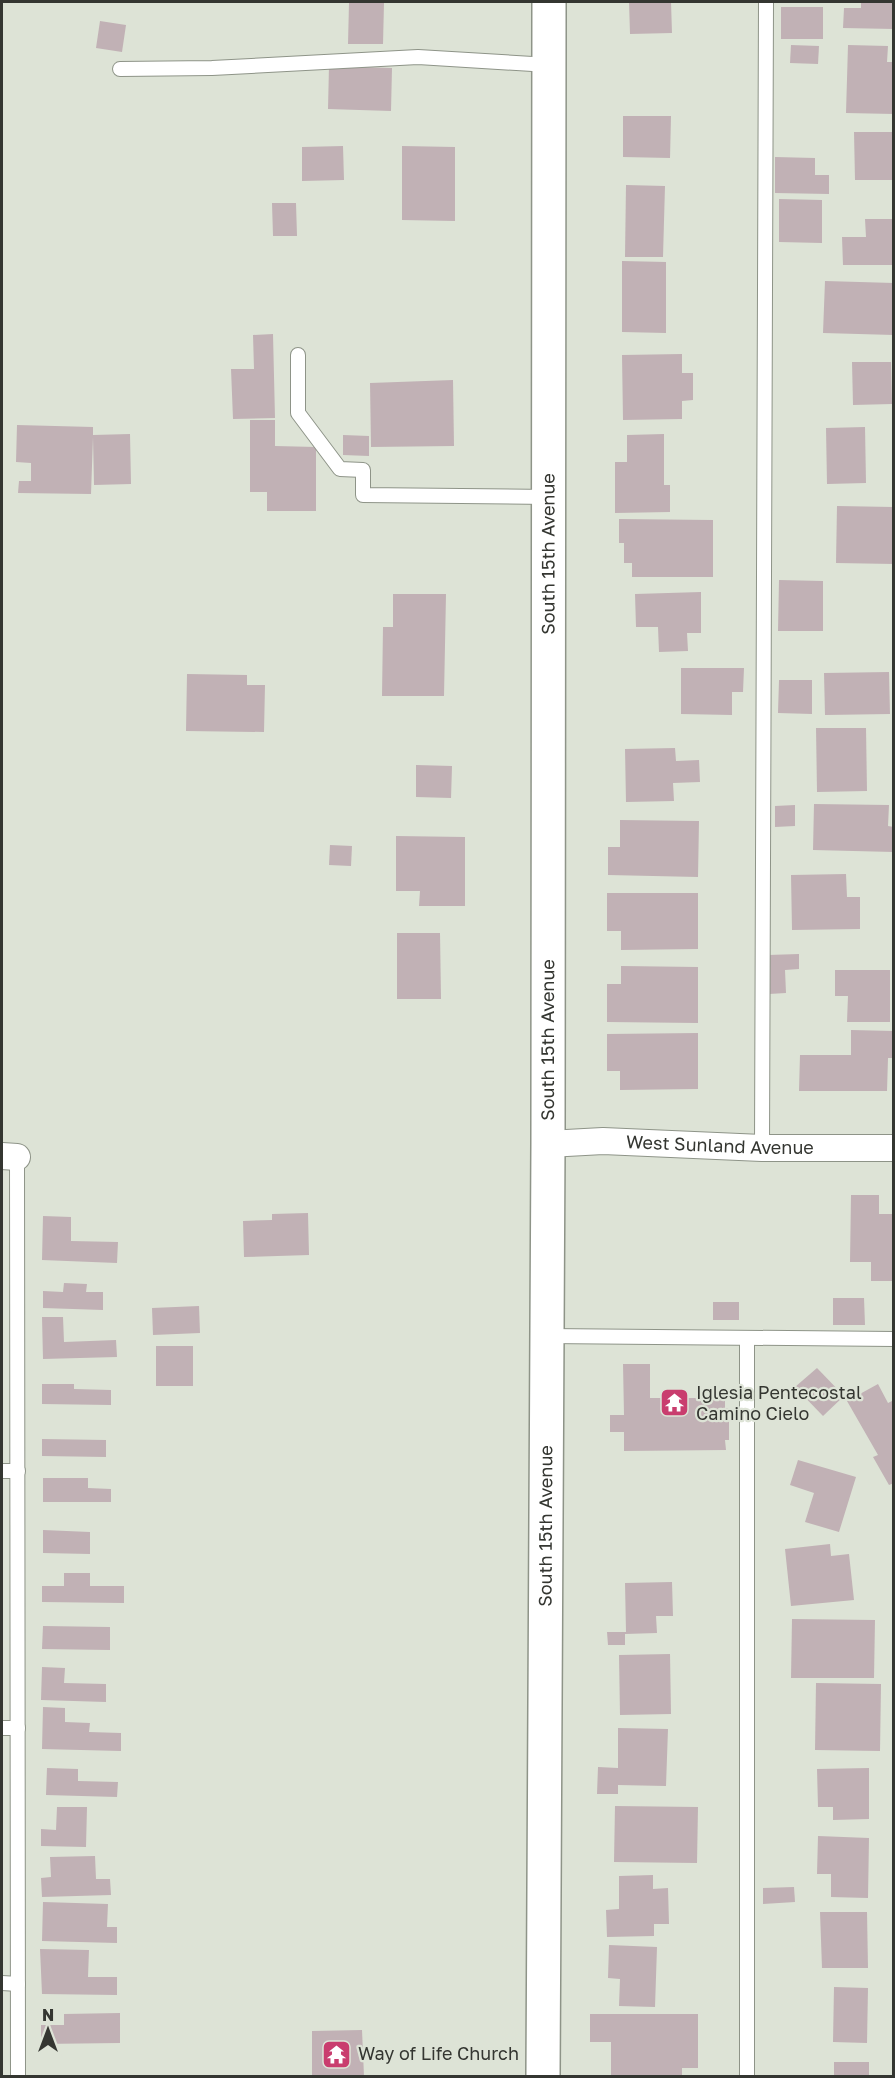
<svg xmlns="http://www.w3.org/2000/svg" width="895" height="2078" viewBox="0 0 895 2078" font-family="'Golos Text',sans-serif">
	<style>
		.building { fill: #c1b1b5 }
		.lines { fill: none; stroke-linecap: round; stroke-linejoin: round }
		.lane-casing { stroke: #8e9488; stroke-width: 16 }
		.street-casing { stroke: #8e9488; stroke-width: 28 }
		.secondary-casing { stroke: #8e9488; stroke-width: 36 }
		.lane { stroke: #fff; stroke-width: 14 }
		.street { stroke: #fff; stroke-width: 26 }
		.secondary { stroke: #fff; stroke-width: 33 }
		.labels { text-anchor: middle; stroke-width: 4.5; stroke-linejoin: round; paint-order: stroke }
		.street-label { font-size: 18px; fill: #343631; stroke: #dde3d6 }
		.poi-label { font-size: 18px; fill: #343631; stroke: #dde3d6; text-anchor: start }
	</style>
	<rect width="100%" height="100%" fill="#dde3d6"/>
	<!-- building -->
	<g class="building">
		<polygon points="629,2 671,2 672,33 630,34"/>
		<polygon points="861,2 894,2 894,29 843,28 844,8 861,8"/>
		<polygon points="349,3 384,3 383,44 348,44"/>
		<rect x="781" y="7" width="42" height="32"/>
		<polygon points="100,21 126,25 122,52 96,48"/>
		<polygon points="791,45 819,46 818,64 790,63"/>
		<polygon points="848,45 888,46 887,62 894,62 894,114 846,113"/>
		<polygon points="329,66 392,68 391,111 328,109"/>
		<polygon points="623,116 671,116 670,158 623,157"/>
		<polygon points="854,132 894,132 894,180 855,180"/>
		<polygon points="343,146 344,180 302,181 302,147"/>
		<polygon points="402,146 455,147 455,221 402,220"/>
		<polygon points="775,157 815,158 815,175 829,175 829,194 775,193"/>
		<polygon points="626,185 665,186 663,257 625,257"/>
		<polygon points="779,199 822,200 822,243 779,242"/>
		<polygon points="272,203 296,203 297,236 273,236"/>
		<polygon points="865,219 894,219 894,265 843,265 842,237 866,237"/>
		<polygon points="622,261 666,262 666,333 622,332"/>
		<polygon points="825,281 894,283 894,335 823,333"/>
		<polygon points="273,334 275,418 233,419 231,369 254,369 253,335"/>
		<polygon points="682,354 682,373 693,373 693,400 682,401 682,419 623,420 622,355"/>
		<polygon points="852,362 891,362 892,404 853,405"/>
		<polygon points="453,380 454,446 371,447 370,383"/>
		<polygon points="250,420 275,420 275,446 316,447 316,511 267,511 267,492 250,492"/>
		<polygon points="17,425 93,427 93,435 130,434 131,484 94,485 93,437 91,494 18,493 19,481 31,481 31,463 16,462"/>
		<polygon points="865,427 866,483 827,484 826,428"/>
		<polygon points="664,434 664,485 670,485 670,512 615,513 615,462 627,462 627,435"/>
		<polygon points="343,435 369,436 369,456 343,455"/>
		<polygon points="837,506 893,507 894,564 836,563"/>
		<polygon points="619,519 713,520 713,577 632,577 632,563 624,563 624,543 619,543"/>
		<polygon points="779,580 823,581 823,631 778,631"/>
		<polygon points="701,592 701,633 687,633 688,651 659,652 658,627 636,627 635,594"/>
		<polygon points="393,594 446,594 444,696 382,696 383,627 393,627"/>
		<polygon points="681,668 744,668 743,692 732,692 732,715 681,714"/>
		<polygon points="889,672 890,714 825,715 824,673"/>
		<polygon points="187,674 247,675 247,685 265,685 264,732 186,731"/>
		<polygon points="779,680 812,680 812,714 778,713"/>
		<polygon points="816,728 866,728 867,791 817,792"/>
		<polygon points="675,748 676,761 699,760 700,782 673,783 674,801 626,802 625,749"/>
		<polygon points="416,765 452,766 451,798 416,797"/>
		<polygon points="814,804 889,805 888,826 894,827 894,852 813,850"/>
		<polygon points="795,805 795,826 775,827 775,806"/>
		<polygon points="620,820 699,821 698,877 608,875 608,847 620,847"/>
		<polygon points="396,836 465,837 465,906 419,906 420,891 396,891"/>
		<polygon points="330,845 352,846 351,866 329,865"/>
		<polygon points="846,874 847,897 860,897 860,929 792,930 791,875"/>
		<polygon points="607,893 698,893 698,949 621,950 621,931 607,931"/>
		<polygon points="397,933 440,933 441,999 397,999"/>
		<polygon points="799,954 799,969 785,970 786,993 769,994 768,955"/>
		<polygon points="621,966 698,967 698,1023 607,1022 607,984 621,984"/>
		<polygon points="835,970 890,970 890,1022 847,1022 848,996 835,996"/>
		<polygon points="851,1030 894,1031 894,1058 888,1058 887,1091 799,1091 800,1055 851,1055"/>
		<polygon points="698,1033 698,1089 620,1090 620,1071 607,1071 607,1034"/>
		<polygon points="851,1195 879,1195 879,1214 894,1214 894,1281 871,1281 871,1262 850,1262"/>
		<polygon points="308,1213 309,1255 244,1257 243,1221 272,1220 272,1214"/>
		<polygon points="43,1216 71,1217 71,1241 118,1242 117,1263 42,1260"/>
		<polygon points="64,1283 87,1284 86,1292 103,1292 103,1310 43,1308 43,1291 63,1292"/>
		<polygon points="833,1298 864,1298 865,1325 833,1325"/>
		<rect x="713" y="1302" width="26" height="18"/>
		<polygon points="199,1306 200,1333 153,1335 152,1308"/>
		<polygon points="42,1317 63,1317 64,1342 116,1340 117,1357 43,1359"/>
		<rect x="156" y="1346" width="37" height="40"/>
		<polygon points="623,1364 650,1364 650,1398 725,1398 725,1408 729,1408 729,1440 725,1440 726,1450 624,1451 624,1432 610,1432 610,1415 624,1415"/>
		<polygon points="817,1368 844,1396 823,1416 795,1387"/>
		<polygon points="42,1384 74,1384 74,1389 111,1390 111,1405 42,1404"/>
		<polygon points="878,1384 888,1403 894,1400 894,1483 889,1485 873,1457 878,1455 847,1401"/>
		<polygon points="42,1439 106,1440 106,1457 42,1456"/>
		<polygon points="798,1460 856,1477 839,1532 805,1522 814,1493 790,1485"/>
		<polygon points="43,1478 88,1478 88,1488 111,1489 111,1502 43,1502"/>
		<polygon points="43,1530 90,1532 90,1554 43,1553"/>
		<polygon points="830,1544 831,1556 849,1554 854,1600 791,1606 785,1549"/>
		<polygon points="64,1573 90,1573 90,1586 124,1586 124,1603 42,1602 42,1586 64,1586"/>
		<polygon points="672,1582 673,1616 656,1616 657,1633 625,1634 625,1645 608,1645 607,1632 626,1632 625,1583"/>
		<polygon points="792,1619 875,1620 874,1678 791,1678"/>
		<polygon points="43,1626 110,1627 110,1650 42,1649"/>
		<polygon points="670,1654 671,1714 620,1715 619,1655"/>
		<polygon points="42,1667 65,1668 64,1683 106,1684 106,1702 41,1700"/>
		<polygon points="816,1683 881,1684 880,1751 815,1750"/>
		<polygon points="43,1707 65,1708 65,1722 90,1723 89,1732 121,1733 121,1751 42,1749"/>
		<polygon points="618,1728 668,1729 666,1786 618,1785 618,1794 597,1794 598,1767 618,1768"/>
		<polygon points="47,1768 78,1769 78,1781 118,1782 117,1797 46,1795"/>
		<polygon points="869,1768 869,1819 833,1820 833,1807 818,1807 817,1769"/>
		<polygon points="615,1806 698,1807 697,1863 614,1862"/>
		<polygon points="57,1807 87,1807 86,1847 41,1846 41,1829 56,1830"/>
		<polygon points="818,1836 869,1838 868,1898 831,1897 831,1874 817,1874"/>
		<polygon points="95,1856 96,1879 110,1879 111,1895 42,1897 41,1878 51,1877 50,1857"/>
		<polygon points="653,1875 653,1889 668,1888 669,1924 654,1924 654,1936 607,1937 606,1910 619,1909 619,1876"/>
		<polygon points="794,1887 795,1902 763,1904 763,1888"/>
		<polygon points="43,1902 108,1904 107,1927 117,1927 117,1943 42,1941"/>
		<polygon points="820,1912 867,1912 868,1968 822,1968"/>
		<polygon points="609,1945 657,1947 655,2007 619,2006 620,1979 608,1978"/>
		<polygon points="40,1949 89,1950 88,1977 117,1977 117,1995 42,1994"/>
		<polygon points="834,1987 868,1988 867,2043 833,2042"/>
		<polygon points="120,2013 120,2043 41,2044 41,2025 64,2025 64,2014"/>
		<polygon points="590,2014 698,2014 698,2068 682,2068 682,2076 611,2076 611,2042 590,2042"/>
		<polygon points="362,2030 364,2076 312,2076 312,2031"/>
		<rect x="834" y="2062" width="35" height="14"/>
	</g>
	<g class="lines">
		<defs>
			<g id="lane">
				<polyline points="120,69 212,68 418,57 549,65"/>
				<polyline points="298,355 298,413 340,469 363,470 363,495 549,497"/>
				<polyline points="762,1148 766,2"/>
				<polyline points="17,1157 18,2076"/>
				<polyline points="547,1336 894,1339"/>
				<polyline points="747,1339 747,2076"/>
				<polyline points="2,1471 18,1471"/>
				<polyline points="2,1728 18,1728"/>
				<polyline points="2,1983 18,1984"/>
			</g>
			<g id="street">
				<path id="s1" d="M548 1144 603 1141 762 1148H894"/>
				<polyline points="2,1156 17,1157"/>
			</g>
			<g id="secondary">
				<path id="s2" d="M543 2076 548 1144 549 2"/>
			</g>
		</defs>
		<!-- lane casing -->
		<use href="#lane" class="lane-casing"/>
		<!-- street casing -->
		<use href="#street" class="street-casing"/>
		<!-- secondary casing -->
		<use href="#secondary" class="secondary-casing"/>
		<!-- lane -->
		<use href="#lane" class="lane"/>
		<!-- street -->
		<use href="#street" class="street"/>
		<!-- secondary -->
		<use href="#secondary" class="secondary"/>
	</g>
	<!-- icons -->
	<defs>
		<symbol id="temple-square" viewBox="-11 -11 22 22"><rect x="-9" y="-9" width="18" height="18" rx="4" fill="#c93d6e" stroke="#dde3d6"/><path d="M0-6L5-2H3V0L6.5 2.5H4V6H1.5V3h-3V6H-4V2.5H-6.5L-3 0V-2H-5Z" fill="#fff"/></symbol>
	</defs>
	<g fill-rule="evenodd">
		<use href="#temple-square" x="658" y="1386" width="33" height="33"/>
		<use href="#temple-square" x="320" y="2038" width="33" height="33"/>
	</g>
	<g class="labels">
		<!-- street labels -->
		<g class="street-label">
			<text dy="6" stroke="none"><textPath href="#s2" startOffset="1522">South 15th Avenue</textPath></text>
			<text dy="6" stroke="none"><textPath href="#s2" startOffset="1036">South 15th Avenue</textPath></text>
			<text dy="6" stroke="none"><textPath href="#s1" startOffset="172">West Sunland Avenue</textPath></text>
			<text dy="6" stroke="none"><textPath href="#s2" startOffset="550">South 15th Avenue</textPath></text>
		</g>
		<!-- poi labels -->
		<g class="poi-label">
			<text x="696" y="1399">Iglesia Pentecostal<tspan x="696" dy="21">Camino Cielo</tspan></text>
			<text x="358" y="2060">Way of Life Church</text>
		</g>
	</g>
	<!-- border -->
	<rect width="895" height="2078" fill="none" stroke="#343631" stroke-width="6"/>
	<!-- north arrow -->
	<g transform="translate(48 2030)" stroke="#dde3d6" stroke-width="4.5" paint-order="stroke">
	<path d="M0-4.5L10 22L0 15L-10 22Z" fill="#343631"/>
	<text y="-9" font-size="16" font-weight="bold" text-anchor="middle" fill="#343631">N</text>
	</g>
</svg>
